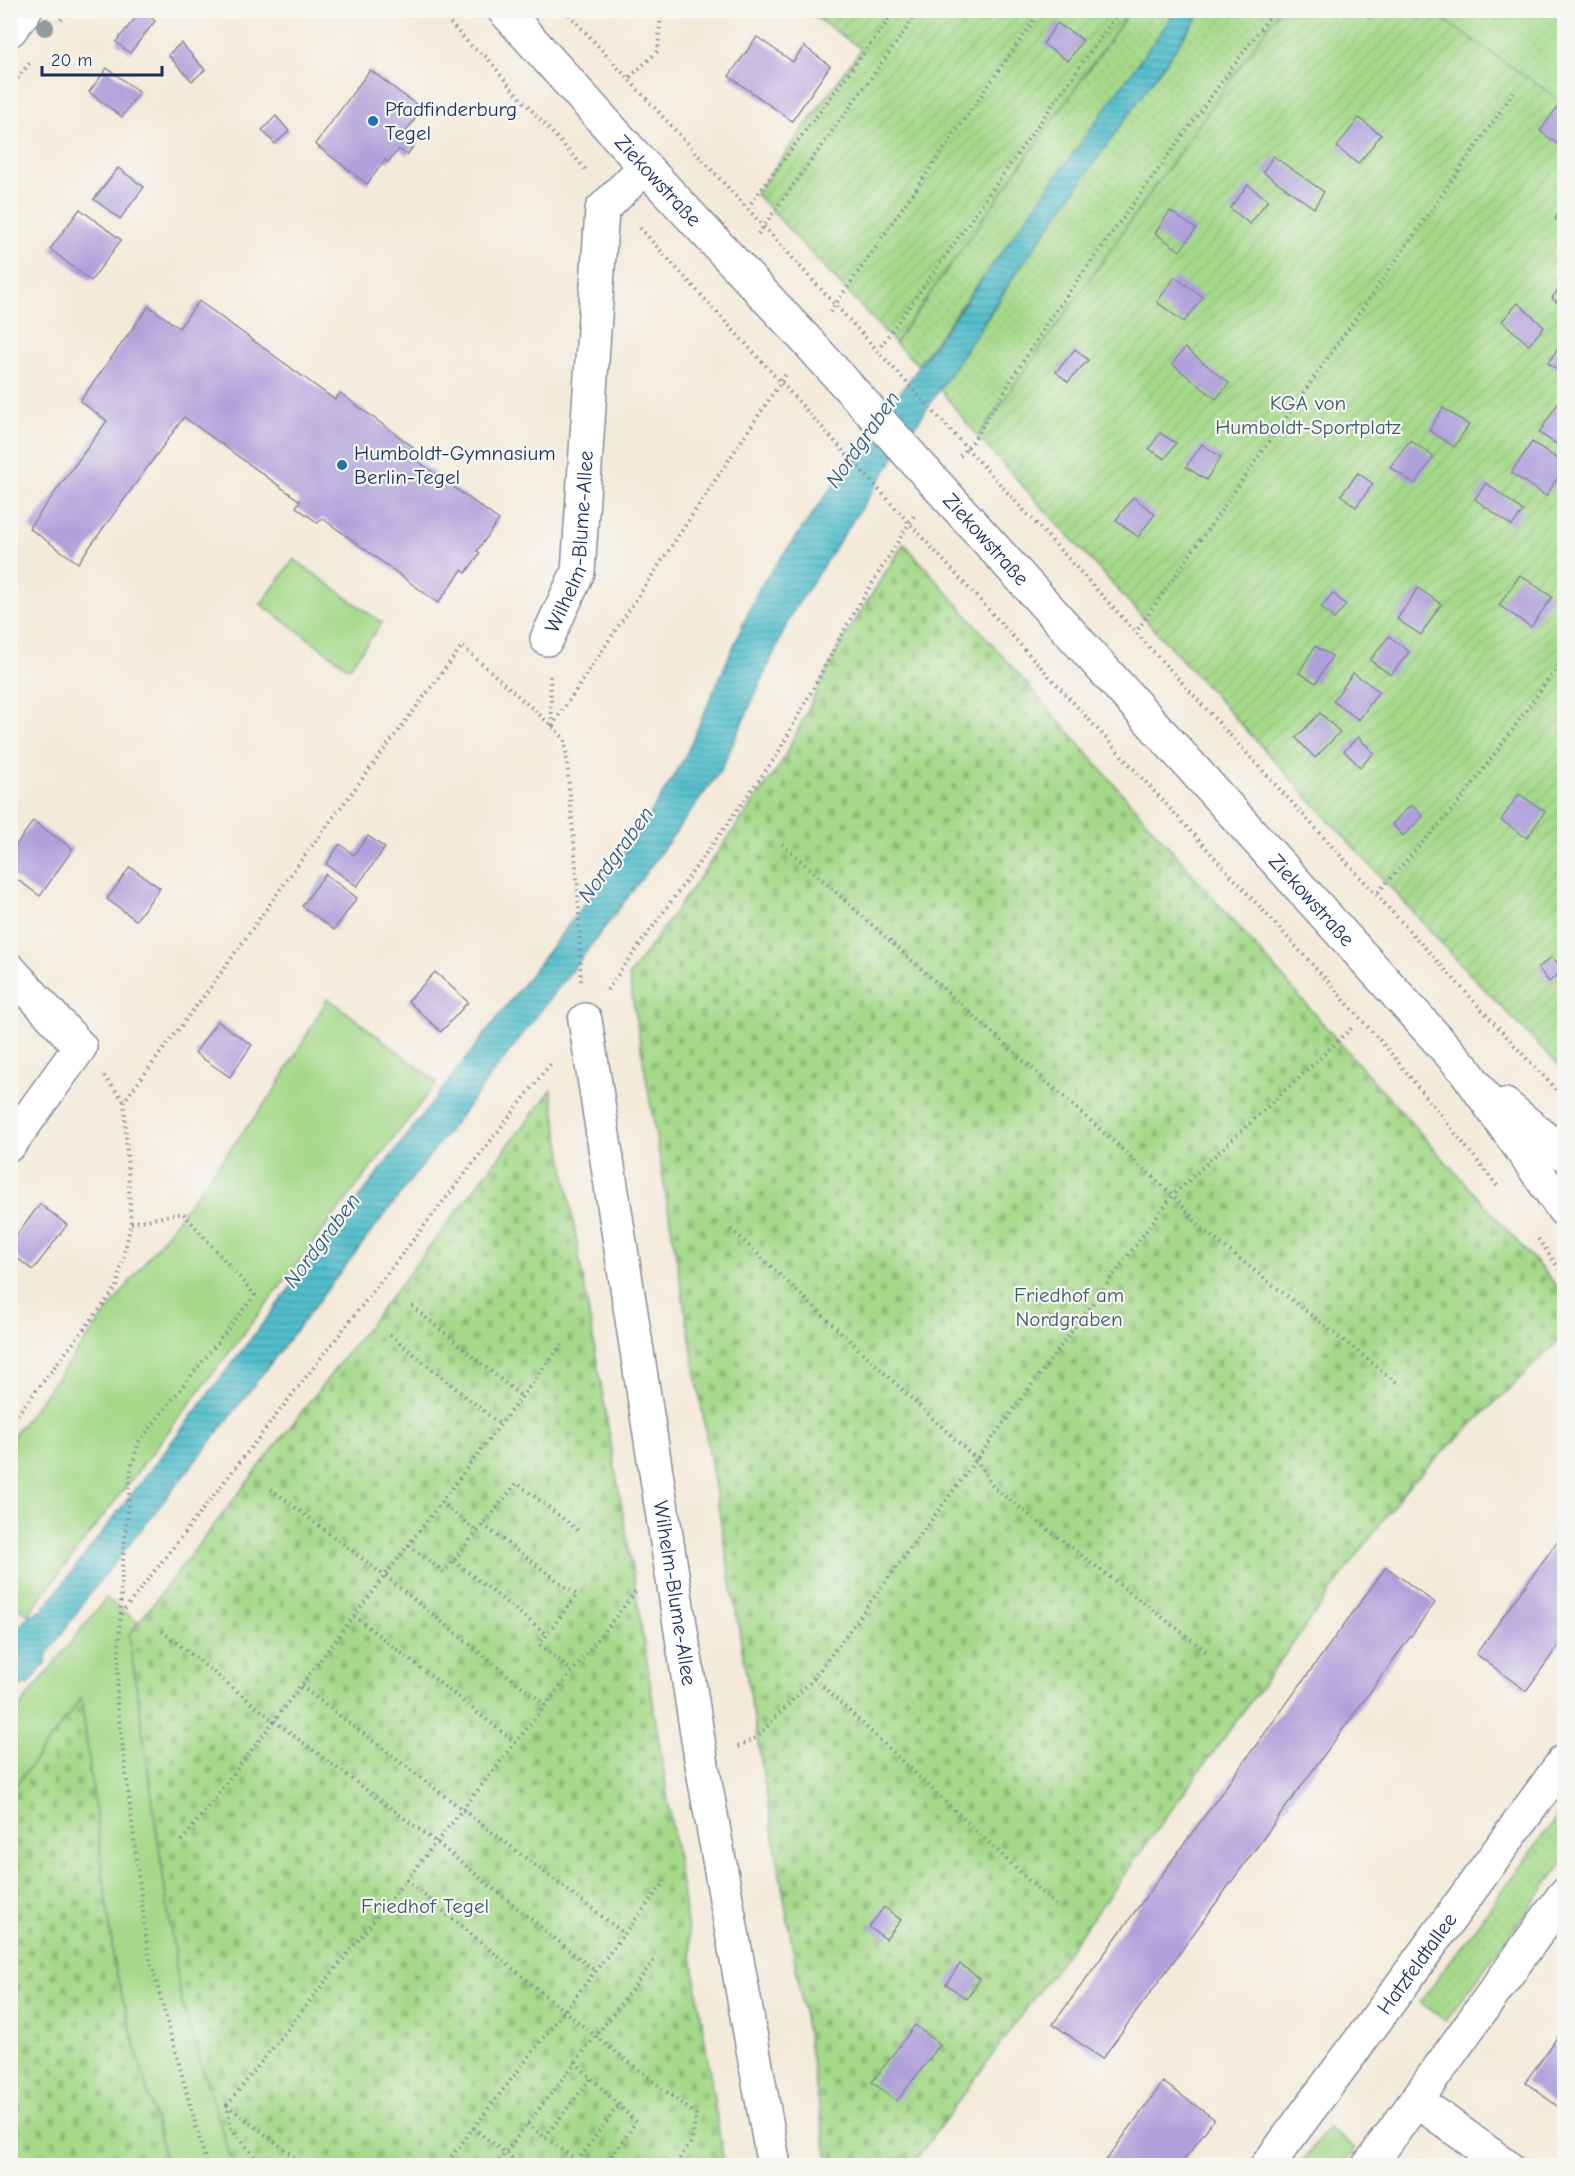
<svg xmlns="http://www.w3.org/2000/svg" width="1575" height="2176" viewBox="0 0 1575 2176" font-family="'Comic Neue',sans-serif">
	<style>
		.grass { fill: #a5d989; stroke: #608474; stroke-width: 1.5 }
		.cemetery { fill: url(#cemetery-stones); stroke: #608474; stroke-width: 1.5 }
		.park { fill: url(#park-dots); stroke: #608474; stroke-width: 1.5 }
		.garden { fill: url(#garden-furrows); stroke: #608474; stroke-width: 1.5 }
		.water { fill: url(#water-rules); stroke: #377795; stroke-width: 1.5 }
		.building { fill: #af9fda }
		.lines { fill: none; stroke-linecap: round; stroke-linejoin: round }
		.minor-casing { stroke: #888c9c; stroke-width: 36 }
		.major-casing { stroke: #888c9c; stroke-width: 36 }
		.path { stroke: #888c9c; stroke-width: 4; stroke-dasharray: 1.5 4.5; stroke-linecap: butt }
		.minor { stroke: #fff; stroke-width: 33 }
		.major { stroke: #fff; stroke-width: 33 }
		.tree { fill: #909b9b }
		.poi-dot { fill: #1f6fb2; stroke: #f6f6f2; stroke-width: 2 }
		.labels { text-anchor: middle; stroke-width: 4.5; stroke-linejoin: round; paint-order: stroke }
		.poi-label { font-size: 21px; fill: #1b2f5e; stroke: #f6f6f2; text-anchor: start }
		.street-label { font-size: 21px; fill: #1b2f5e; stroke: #f6f6f2 }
		.park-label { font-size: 21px; fill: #3e5a69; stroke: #f6f6f2 }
		.water-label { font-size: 22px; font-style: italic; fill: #2c5a7f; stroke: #f6f6f2 }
	</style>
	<defs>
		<pattern id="cemetery-stones" width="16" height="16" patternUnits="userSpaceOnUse" patternTransform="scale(1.5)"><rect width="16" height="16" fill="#a5d989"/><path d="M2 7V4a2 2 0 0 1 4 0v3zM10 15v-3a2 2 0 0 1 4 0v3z" fill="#8dbb79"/></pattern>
		<pattern id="park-dots" width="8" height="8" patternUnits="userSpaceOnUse" patternTransform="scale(1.5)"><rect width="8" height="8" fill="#a5d989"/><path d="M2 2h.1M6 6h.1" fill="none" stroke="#8dbb79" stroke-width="1.8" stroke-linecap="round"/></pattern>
		<pattern id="garden-furrows" width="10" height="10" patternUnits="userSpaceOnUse" patternTransform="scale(1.5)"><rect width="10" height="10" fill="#a5d989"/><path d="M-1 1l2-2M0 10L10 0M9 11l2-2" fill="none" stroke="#8dbb79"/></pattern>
		<pattern id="water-rules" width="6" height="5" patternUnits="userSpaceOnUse" patternTransform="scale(1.5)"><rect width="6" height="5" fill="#53bfcc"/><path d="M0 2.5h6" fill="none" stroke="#449ca9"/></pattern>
	</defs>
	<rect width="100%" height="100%" fill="#f6f6f2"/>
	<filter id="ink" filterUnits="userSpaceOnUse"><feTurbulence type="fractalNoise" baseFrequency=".0167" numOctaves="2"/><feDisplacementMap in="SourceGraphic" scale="12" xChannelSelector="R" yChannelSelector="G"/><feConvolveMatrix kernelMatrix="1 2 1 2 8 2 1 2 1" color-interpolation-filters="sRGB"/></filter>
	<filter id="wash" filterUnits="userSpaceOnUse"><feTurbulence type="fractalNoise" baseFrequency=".008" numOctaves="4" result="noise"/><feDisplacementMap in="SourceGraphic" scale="24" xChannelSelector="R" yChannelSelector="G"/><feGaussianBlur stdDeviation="1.35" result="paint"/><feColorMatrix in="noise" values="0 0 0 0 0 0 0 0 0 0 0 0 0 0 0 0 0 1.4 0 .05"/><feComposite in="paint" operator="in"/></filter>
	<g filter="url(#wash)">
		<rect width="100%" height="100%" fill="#f4ead9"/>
		<!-- grass -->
		<g class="grass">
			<polygon points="294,559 382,623 349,668 261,604"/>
			<polygon points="328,998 437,1082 28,1614 11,1602 11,1439 275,1090"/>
			<polygon points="106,1598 138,1622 129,1635 181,2001 233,2165 167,2165 115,1969 81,1699 11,1792 11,1718"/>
			<polygon points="1328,2128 1356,2149 1343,2165 1300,2165"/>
		</g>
		<!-- cemetery -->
		<g class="cemetery">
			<polygon points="904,543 1338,1041 1564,1294 1564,1336 1407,1487 912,2165 829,2165 629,976 781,764 840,645"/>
			<polygon points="551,1090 636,1592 724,2165 233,2165 181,2001 129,1635"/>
			<polygon points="81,1698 115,1969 167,2165 11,2165 11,1792"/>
		</g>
		<!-- park -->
		<g class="park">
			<polygon points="1130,11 1176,11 997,260 972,291 918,365 895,343"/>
			<polygon points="1202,11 1279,11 978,437 939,388 988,318 1018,270"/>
			<polygon points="1431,11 1564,11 1564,103"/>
			<polygon points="1564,1807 1564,1861 1446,2021 1420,2002"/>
		</g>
		<!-- garden -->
		<g class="garden">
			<polygon points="807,11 1130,11 895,343 756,194 861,49"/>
			<polygon points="1279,11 1431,11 1564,103 1564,1071 1467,971 978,437"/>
		</g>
		<!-- water -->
		<polygon class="water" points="1176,11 1202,11 1018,270 792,613 721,770 631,893 212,1440 89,1595 47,1654 46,1662 29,1684 21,1686 11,1700 10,1639 29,1615 42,1611 636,837 684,759 759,588"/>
		<g id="blocks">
			<!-- building -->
			<g class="building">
				<polygon points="142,10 155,21 130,53 116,42"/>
				<polygon points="1359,10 1375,10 1369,18"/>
				<polygon points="1057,23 1083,40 1068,61 1043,44"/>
				<polygon points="757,37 793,62 804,46 830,66 792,121 729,76"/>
				<polygon points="181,43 205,70 192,81 168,55"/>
				<polygon points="107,68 139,92 122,117 89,92"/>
				<polygon points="370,70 422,109 405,133 409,135 406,138 415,144 407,155 399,149 388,162 385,160 367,184 315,144"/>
				<polygon points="1558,106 1564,111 1564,149 1540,131"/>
				<polygon points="276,116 289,131 275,144 262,130"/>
				<polygon points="1359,118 1381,135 1358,164 1337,147"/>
				<polygon points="1273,156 1324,192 1314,208 1263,172"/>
				<polygon points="118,168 144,187 120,219 94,199"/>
				<polygon points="1248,185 1268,200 1250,224 1230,208"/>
				<polygon points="1564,204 1564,225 1555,219"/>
				<polygon points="80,209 121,240 91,281 50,249"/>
				<polygon points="1170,211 1196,229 1180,251 1155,233"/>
				<polygon points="1175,277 1203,297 1184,322 1157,302"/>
				<polygon points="1564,281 1564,308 1552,298"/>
				<polygon points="199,301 335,400 340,393 413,447 408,454 499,520 477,551 480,553 466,573 462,570 438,603 322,518 318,523 296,507 300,501 184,417 78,563 29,528 107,421 80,401 149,306 179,328"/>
				<polygon points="1518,303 1544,327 1529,345 1502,321"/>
				<polygon points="1561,344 1564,346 1564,375 1548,363"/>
				<polygon points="1185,348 1229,383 1216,399 1172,364"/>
				<polygon points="1075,349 1088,360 1068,382 1056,372"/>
				<polygon points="1560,400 1564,403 1564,449 1539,433"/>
				<polygon points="1443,408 1469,425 1454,447 1429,430"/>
				<polygon points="1160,433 1176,443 1165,459 1149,449"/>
				<polygon points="1410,440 1434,457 1415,484 1390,467"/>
				<polygon points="1532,442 1564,463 1564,468 1546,496 1511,473"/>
				<polygon points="1202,444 1221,457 1206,480 1186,467"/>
				<polygon points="1358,473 1373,484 1356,507 1341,495"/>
				<polygon points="1486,483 1523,511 1512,526 1475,499"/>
				<polygon points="1133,497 1155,514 1138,537 1116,520"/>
				<polygon points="1520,575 1552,597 1531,627 1499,605"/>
				<polygon points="1418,588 1441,604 1421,635 1397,619"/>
				<polygon points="1333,593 1346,605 1334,619 1321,607"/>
				<polygon points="1389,636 1409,652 1391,675 1370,660"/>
				<polygon points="1315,646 1332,656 1316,683 1299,673"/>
				<polygon points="1353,673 1379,691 1359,720 1333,701"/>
				<polygon points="1320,713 1340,732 1315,758 1296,738"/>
				<polygon points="1358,737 1374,753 1360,767 1344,751"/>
				<polygon points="1519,794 1545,811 1527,838 1501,820"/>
				<polygon points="1411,805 1423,816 1403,836 1392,824"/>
				<polygon points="33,821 73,849 40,896 10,874 10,854"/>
				<polygon points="368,836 385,848 357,886 326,864 340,844 354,855"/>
				<polygon points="130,867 160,888 136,920 107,899"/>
				<polygon points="325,874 357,898 334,930 302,906"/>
				<polygon points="1552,957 1563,969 1549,982 1538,968"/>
				<polygon points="435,972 468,1002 441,1032 408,1001"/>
				<polygon points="217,1021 252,1045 230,1077 195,1053"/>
				<polygon points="40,1204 67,1225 33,1270 10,1253 10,1243"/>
				<polygon points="1564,1532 1564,1638 1526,1691 1476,1654"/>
				<polygon points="1386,1567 1435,1603 1102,2059 1053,2024"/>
				<polygon points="884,1907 901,1920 886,1939 869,1927"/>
				<polygon points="960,1964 980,1979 967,1999 946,1984"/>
				<polygon points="915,2025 940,2045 897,2101 872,2082"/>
				<polygon points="1564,2028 1564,2111 1525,2082"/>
				<polygon points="1163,2082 1214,2119 1180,2166 1102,2166"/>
			</g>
		</g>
	</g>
	<g filter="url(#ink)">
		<use href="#blocks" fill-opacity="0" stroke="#888c9c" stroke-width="1.5"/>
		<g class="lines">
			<defs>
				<g id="minor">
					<path id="s1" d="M504 10 645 167 808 342 1465 1070 1564 1210"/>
					<path id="s2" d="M547 639 578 572 602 210 645 167"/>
					<polyline points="10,970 80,1047 10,1144"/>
					<path id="s3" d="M585 1020 702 1765 774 2166"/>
					<polyline points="1505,1105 1564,1154"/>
					<polyline points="1416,2100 1506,2166"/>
					<path id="s4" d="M1267 2166 1392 1998 1564 1761"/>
					<polyline points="1369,2166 1564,1895"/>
				</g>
				<polyline id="major" points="10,30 25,10"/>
			</defs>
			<!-- minor casing -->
			<use href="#minor" class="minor-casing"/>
			<!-- major casing -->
			<use href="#major" class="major-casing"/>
			<!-- path -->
			<g class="path">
				<polyline points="438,10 472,47 487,57 507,83 588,172"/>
				<polyline points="565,10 1528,1060 1564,1097"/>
				<polyline points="61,20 69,10"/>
				<polyline points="630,77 658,51 661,10"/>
				<polyline points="10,88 30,62"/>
				<polyline points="751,203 896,10"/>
				<polyline points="640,228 1321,974 1390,1052 1499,1188"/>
				<polyline points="758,234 920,10"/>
				<polyline points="830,312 1041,10"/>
				<polyline points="881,346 1120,10"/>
				<polyline points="960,456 973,441 1051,317 1274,10"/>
				<polyline points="1138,629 1516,89"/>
				<polyline points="550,676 552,725"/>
				<polyline points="552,726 786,374"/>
				<polyline points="782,844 1173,1195 1203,1230 1400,1385"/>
				<polyline points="1378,892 1461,800 1564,658"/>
				<polyline points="607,990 777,755 852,616 915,514"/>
				<polyline points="104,1076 124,1101"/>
				<polyline points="131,1223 183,1213 255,1295 138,1443 131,1470 122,1570 117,1701 148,1952 207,2166"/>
				<polyline points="731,1229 976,1459 993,1487 1207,1652"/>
				<polyline points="1538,1239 1564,1275"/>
				<polyline points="412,1306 522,1397"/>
				<polyline points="390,1335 501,1425"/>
				<polyline points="10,1424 117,1287 131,1223 124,1101 210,988 297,866 462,646 552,726 565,740 578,889 581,984"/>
				<polyline points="271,1489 385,1576 545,1705"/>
				<polyline points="441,1502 477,1532"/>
				<polyline points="483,1525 577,1595 539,1644 572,1671"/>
				<polyline points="409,1546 444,1572 517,1483 579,1531"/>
				<polyline points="454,1561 546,1634"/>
				<polyline points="121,1614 553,1061"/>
				<polyline points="354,1616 515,1742"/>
				<polyline points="162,1631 274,1721 436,1842 595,1971"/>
				<polyline points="814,1678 1056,1906"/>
				<polyline points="301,1686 625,1934"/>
				<polyline points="738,1747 757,1737 814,1678 1173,1195 1354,1026"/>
				<polyline points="182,1841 562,1344"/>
				<polyline points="406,1880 564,2011 696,2115 692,2141 674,2166"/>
				<polyline points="575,2062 636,2122 605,2166"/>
				<polyline points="227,2105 637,1590"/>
				<polyline points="527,2124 584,2166"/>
				<polyline points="473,2128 522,2166"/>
				<polyline points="545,2137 591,2078"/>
				<polyline points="577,2161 619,2105"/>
				<polyline points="262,2166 231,2128 227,2105 306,2166"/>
				<polyline points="444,2166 663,1884"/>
				<polyline points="495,2166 656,1958"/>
			</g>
			<!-- minor -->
			<use href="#minor" class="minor"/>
			<!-- major -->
			<use href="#major" class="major"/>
		</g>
		<!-- trees -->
		<circle class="tree" cx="45" cy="27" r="9"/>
	</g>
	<!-- markers -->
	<g class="poi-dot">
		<circle cx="373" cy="121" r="6"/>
		<circle cx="342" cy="465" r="6"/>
	</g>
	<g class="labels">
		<!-- poi labels -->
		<g class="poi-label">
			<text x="385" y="116">Pfadfinderburg<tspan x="385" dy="24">Tegel</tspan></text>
			<text x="354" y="460">Humboldt-Gymnasium<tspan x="354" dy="24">Berlin-Tegel</tspan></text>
		</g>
		<!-- street labels -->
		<g class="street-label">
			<text dy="7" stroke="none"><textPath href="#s1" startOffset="230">Ziekowstraße</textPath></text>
			<text dy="7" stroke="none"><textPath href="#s1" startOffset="716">Ziekowstraße</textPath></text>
			<text dy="7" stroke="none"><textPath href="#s2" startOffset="102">Wilhelm-Blume-Allee</textPath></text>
			<text dy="7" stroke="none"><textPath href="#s1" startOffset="1202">Ziekowstraße</textPath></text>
			<text dy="7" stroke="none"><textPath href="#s3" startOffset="580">Wilhelm-Blume-Allee</textPath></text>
			<text dy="7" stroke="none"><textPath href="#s4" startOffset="252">Hatzfeldtallee</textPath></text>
		</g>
		<!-- park labels -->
		<g class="park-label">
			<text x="1308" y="410">KGA von<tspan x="1308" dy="24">Humboldt-Sportplatz</tspan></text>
			<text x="1069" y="1302">Friedhof am<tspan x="1069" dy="24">Nordgraben</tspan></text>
			<text x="425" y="1913">Friedhof Tegel</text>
		</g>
		<!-- water labels -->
		<g class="water-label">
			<text transform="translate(862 439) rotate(-55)" y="8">Nordgraben</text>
			<text transform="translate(615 854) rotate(-54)" y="8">Nordgraben</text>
			<text transform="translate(321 1240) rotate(-53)" y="8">Nordgraben</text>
		</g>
	</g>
	<!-- margin -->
	<rect width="1575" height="2176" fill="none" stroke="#f6f6f2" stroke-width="36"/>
	<!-- scale -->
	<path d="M42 66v9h120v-9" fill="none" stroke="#1b2f5e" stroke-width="3"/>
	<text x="51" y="66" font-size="18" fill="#1b2f5e" stroke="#f6f6f2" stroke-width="4.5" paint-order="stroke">20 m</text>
</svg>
